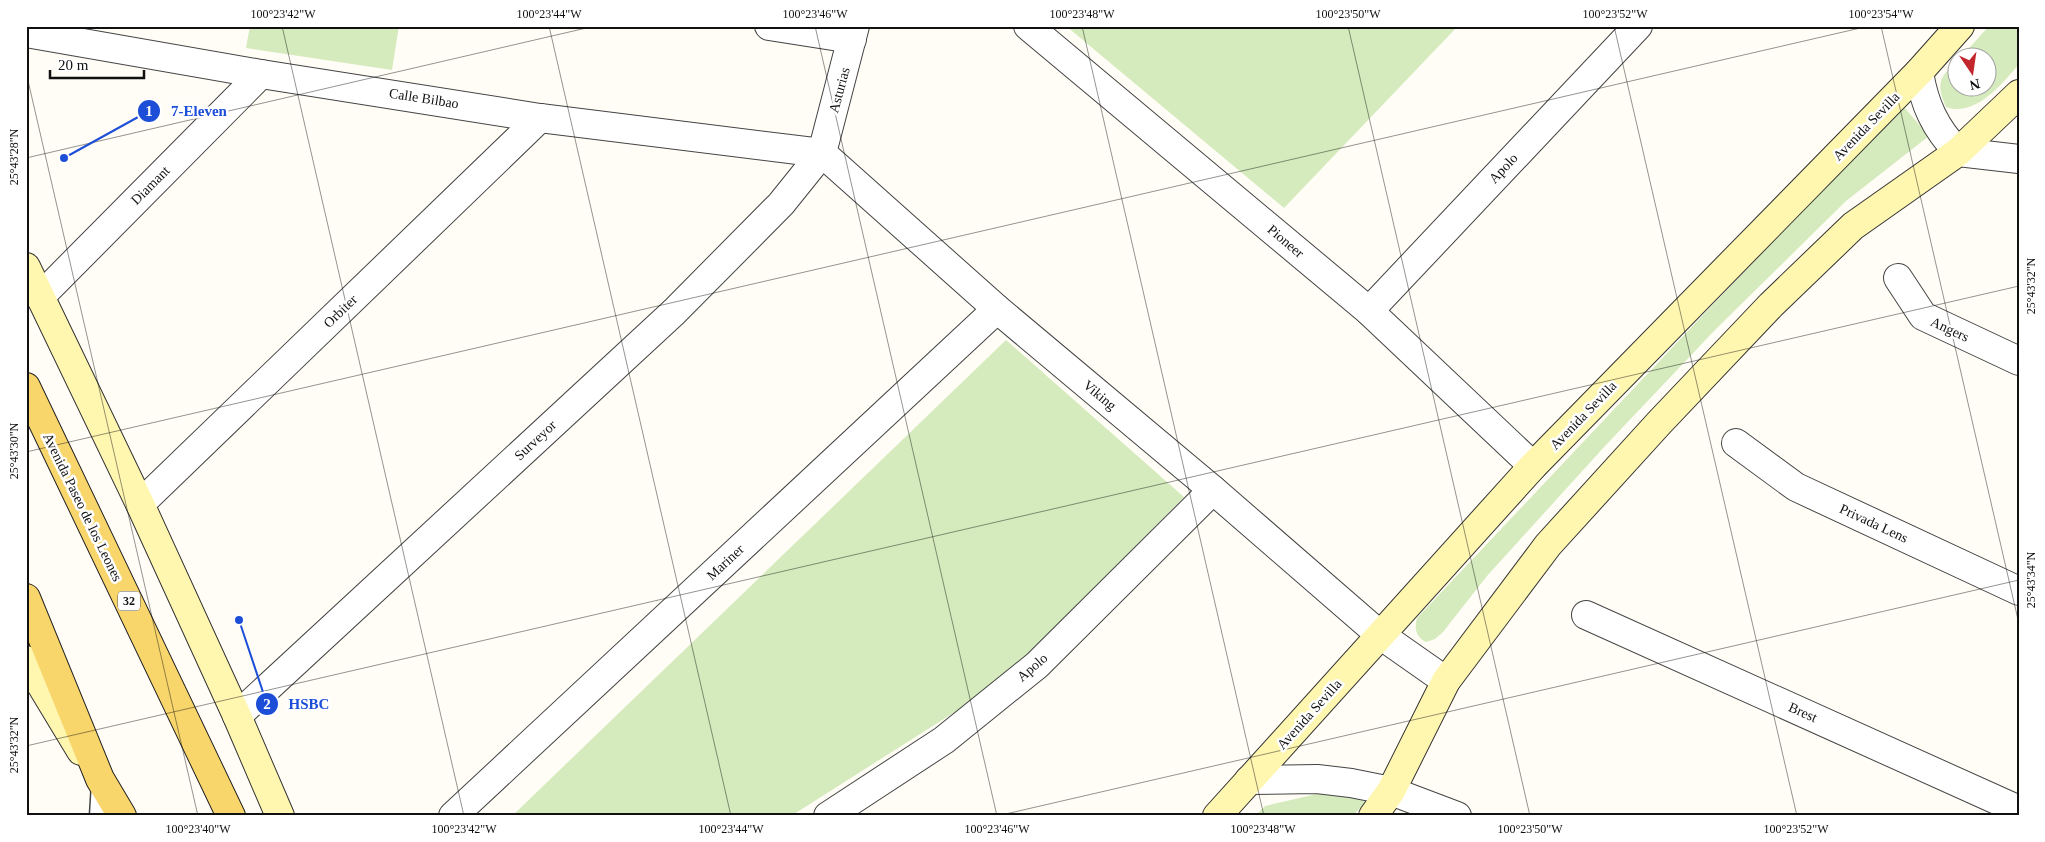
<svg xmlns="http://www.w3.org/2000/svg" width="2045" height="842" viewBox="0 0 2045 842" font-family="'Times New Roman',serif">
	<style>
		.green { fill: #d5ebbd }
		.lines { fill: none; stroke-linecap: round; stroke-linejoin: round }
		.lane-casing { stroke: #444; stroke-width: 19 }
		.street-casing { stroke: #444; stroke-width: 30 }
		.secondary-casing { stroke: #333; stroke-width: 30 }
		.primary-casing { stroke: #222; stroke-width: 30 }
		.lane { stroke: #fff; stroke-width: 16 }
		.street { stroke: #fff; stroke-width: 28 }
		.secondary { stroke: #fff6b0; stroke-width: 28 }
		.primary { stroke: #f9d66b; stroke-width: 28 }
		.ticks { fill: none; stroke: #111; stroke-width: 1; stroke-opacity: 0.45 }
		.labels { text-anchor: middle; stroke-width: 5; stroke-linejoin: round; paint-order: stroke }
		.shield { fill: #fff; stroke: #585858; stroke-width: 1 }
		.shield-label { font-size: 12px; font-weight: bold; fill: #111 }
		.street-label { font-size: 14px; fill: #111; stroke: #fff }
		.leader { fill: none; stroke: #1d4ed8; stroke-width: 2 }
		.callout-dot { fill: #1d4ed8; stroke: #fff; stroke-width: 2 }
		.mark-label { font-size: 15px; text-anchor: middle; font-weight: bold; fill: #fff }
		.callout-label { font-size: 15px; text-anchor: middle; font-weight: bold; fill: #1d4ed8; stroke: #fff; stroke-width: 5; stroke-linejoin: round; paint-order: stroke }
		.neatline { fill: none; stroke: #111; stroke-width: 2 }
		.ticks-label { font-size: 12px; text-anchor: middle; fill: #111 }
	</style>
	<rect width="100%" height="100%" fill="#fffdf5"/>
	<!-- green -->
	<g class="green">
		<polygon points="250,26 399,26 392,70 246,48"/>
		<polygon points="1066,26 1458,26 1284,208"/>
		<path d="M1989 26H2019V64C2003 83 1975 118 1946 107 1936 83 1939 78 1957 61L1958 88H1988V58L1961 57Z"/>
		<path d="M1903 106 1929 136 1846 201 1715 330 1605 446 1487 576 1443 632 1435 639 1426 642C1416 637 1414 629 1417 618L1703 315Z"/>
		<polygon points="1006,340 1184,497 1002,682 791,816 512,816"/>
		<polygon points="1330,791 1367,802 1352,816 1255,816 1265,806"/>
	</g>
	<g class="lines">
		<defs>
			<polyline id="lane" points="98,816 100,783"/>
			<g id="street">
				<polyline points="769,26 852,39"/>
				<polyline points="1028,26 1369,311 1533,466"/>
				<polyline points="26,33 261,74 540,118 822,153"/>
				<path d="M1919 72C1924 104 1935 128 1958 152L2019 159"/>
				<polyline points="822,153 997,309 1213,490 1379,634 1446,681"/>
				<polyline points="1898,278 1923,316 2019,361"/>
				<polyline points="40,297 261,74"/>
				<polyline points="1369,311 1638,26"/>
				<polyline points="1736,443 1796,487 2019,591"/>
				<polyline points="140,504 540,118"/>
				<polyline points="1586,615 2019,810"/>
				<polyline points="237,716 674,312 781,204 822,153 855,26"/>
				<polyline points="1249,780 1317,779 1351,783 1391,791 1457,816"/>
				<polyline points="453,816 997,309"/>
				<polyline points="828,816 944,740 1037,665 1213,490"/>
			</g>
			<g id="secondary">
				<polyline points="26,267 140,504 237,716 280,816"/>
				<polyline points="26,660 81,751"/>
				<polyline points="1217,816 1533,466 1919,72 1960,26"/>
				<polyline points="1373,816 1391,791 1446,681 1548,545 1659,423 1771,305 1853,226 1958,152 2019,94"/>
			</g>
			<g id="primary">
				<polyline points="26,387 231,816"/>
				<polyline points="26,598 100,779 122,816"/>
			</g>
		</defs>
		<!-- lane casing -->
		<use href="#lane" class="lane-casing"/>
		<!-- street casing -->
		<use href="#street" class="street-casing"/>
		<!-- secondary casing -->
		<use href="#secondary" class="secondary-casing"/>
		<!-- primary casing -->
		<use href="#primary" class="primary-casing"/>
		<!-- lane -->
		<use href="#lane" class="lane"/>
		<!-- street -->
		<use href="#street" class="street"/>
		<!-- secondary -->
		<use href="#secondary" class="secondary"/>
		<!-- primary -->
		<use href="#primary" class="primary"/>
	</g>
	<!-- ticks -->
	<path class="ticks" d="M282 26 464 816M549 26 731 816M815 26 997 816M1082 26 1264 816M1348 26 1530 816M1614 26 1797 816M1881 26 2019 624M26 72 198 816M26 158 595 26M26 452 1869 26M26 746 2019 286M997 816 2019 580"/>
	<g class="labels">
		<!-- shield labels -->
		<rect class="shield" x="118" y="591.5" width="22" height="19" rx="4"/>
		<g class="shield-label">
			<text x="129" y="605">32</text>
		</g>
		<!-- street labels -->
		<g class="street-label">
			<text transform="translate(839 90) rotate(-75)" y="5">Asturias</text>
			<text transform="translate(424 98) rotate(9)" y="5">Calle Bilbao</text>
			<text transform="translate(1866 126) rotate(-46)" y="5">Avenida Sevilla</text>
			<text transform="translate(1503 168) rotate(-47)" y="5">Apolo</text>
			<text transform="translate(150 185) rotate(-45)" y="5">Diamant</text>
			<text transform="translate(1286 241) rotate(40)" y="5">Pioneer</text>
			<text transform="translate(340 311) rotate(-44)" y="5">Orbiter</text>
			<text transform="translate(1950 329) rotate(25)" y="5">Angers</text>
			<text transform="translate(1100 395) rotate(40)" y="5">Viking</text>
			<text transform="translate(1583 415) rotate(-46)" y="5">Avenida Sevilla</text>
			<text transform="translate(535 440) rotate(-43)" y="5">Surveyor</text>
			<text transform="translate(83 507) rotate(64)" y="5">Avenida Paseo de los Leones</text>
			<text transform="translate(1874 523) rotate(25)" y="5">Privada Lens</text>
			<text transform="translate(725 562) rotate(-43)" y="5">Mariner</text>
			<text transform="translate(1032 667) rotate(-41)" y="5">Apolo</text>
			<text transform="translate(1803 712) rotate(24)" y="5">Brest</text>
			<text transform="translate(1309 714) rotate(-48)" y="5">Avenida Sevilla</text>
		</g>
	</g>
	<!-- callouts -->
	<path class="leader" d="M64 158L149 111M239 620L267 704"/>
	<g class="callout-dot">
		<circle cx="64" cy="158" r="5"/>
		<circle cx="239" cy="620" r="5"/>
		<circle cx="149" cy="111" r="12"/>
		<circle cx="267" cy="704" r="12"/>
	</g>
	<g class="mark-label">
		<text x="149" y="116">1</text>
		<text x="267" y="709">2</text>
	</g>
	<g class="callout-label">
		<text x="199" y="116">7-Eleven</text>
		<text x="309" y="709">HSBC</text>
	</g>
	<!-- border -->
	<rect width="2045" height="842" fill="none" stroke="#ffffff" stroke-width="55"/>
	<!-- north arrow -->
	<g transform="translate(1972 72) rotate(167)"><circle r="24" fill="#ffffff" stroke="#a0a0a0"/>
	<path d="M0-4L9 19L0 12L-9 19Z" fill="#c4262e"/>
	<text y="-8" font-size="14" font-weight="bold" text-anchor="middle" fill="#111111">N</text>
	</g>
	<!-- scale -->
	<path d="M50 70v8h94v-8" fill="none" stroke="#111111" stroke-width="2.5"/>
	<text x="58" y="70" font-size="15" fill="#111111" stroke="#ffffff" stroke-width="4" paint-order="stroke">20 m</text>
	<rect x="28" y="28" width="1990" height="786" class="neatline"/>
	<g class="ticks-label">
		<text x="283" y="18">100°23'42"W</text>
		<text x="549" y="18">100°23'44"W</text>
		<text x="815" y="18">100°23'46"W</text>
		<text x="1082" y="18">100°23'48"W</text>
		<text x="1348" y="18">100°23'50"W</text>
		<text x="1615" y="18">100°23'52"W</text>
		<text x="1881" y="18">100°23'54"W</text>
		<text transform="translate(14 157) rotate(-90)" y="4">25°43'28"N</text>
		<text transform="translate(2031 286) rotate(-90)" y="4">25°43'32"N</text>
		<text transform="translate(14 451) rotate(-90)" y="4">25°43'30"N</text>
		<text transform="translate(2031 580) rotate(-90)" y="4">25°43'34"N</text>
		<text transform="translate(14 745) rotate(-90)" y="4">25°43'32"N</text>
		<text x="198" y="833">100°23'40"W</text>
		<text x="464" y="833">100°23'42"W</text>
		<text x="731" y="833">100°23'44"W</text>
		<text x="997" y="833">100°23'46"W</text>
		<text x="1263" y="833">100°23'48"W</text>
		<text x="1530" y="833">100°23'50"W</text>
		<text x="1796" y="833">100°23'52"W</text>
	</g>
</svg>
